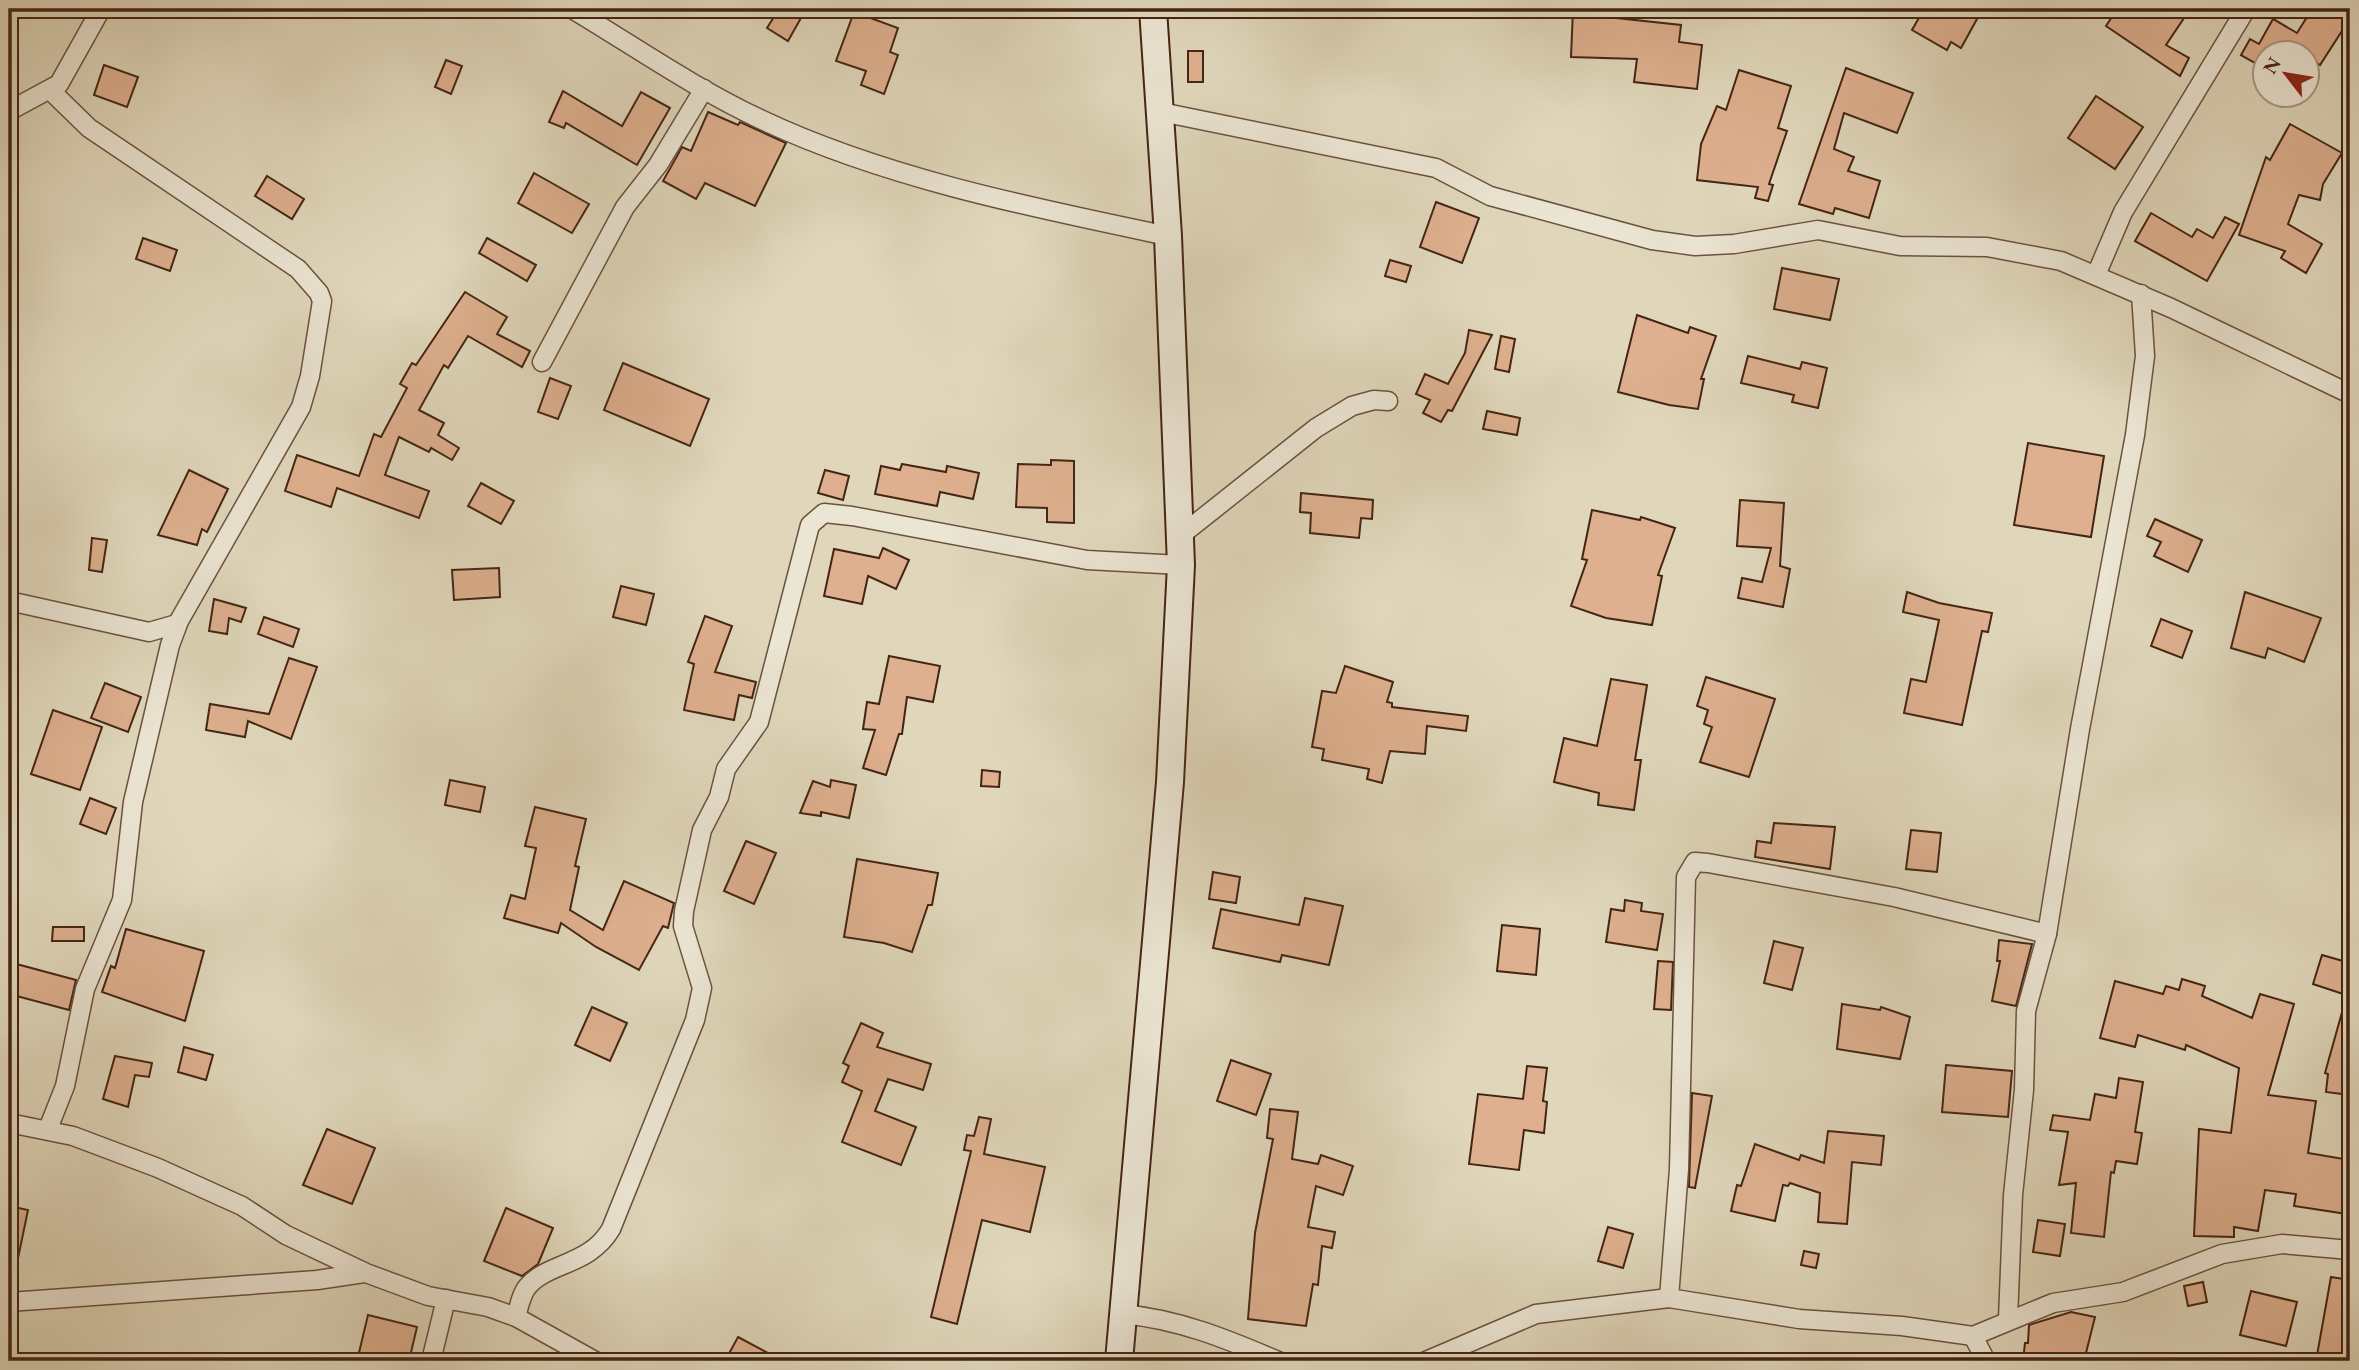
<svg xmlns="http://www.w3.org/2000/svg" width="2359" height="1370" viewBox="0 0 2359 1370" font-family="'EB Garamond',serif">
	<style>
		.building { fill: #deb08f; stroke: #442514; stroke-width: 2 }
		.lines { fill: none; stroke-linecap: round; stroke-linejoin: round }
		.street-casing { stroke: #6b523e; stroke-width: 21 }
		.secondary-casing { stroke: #442514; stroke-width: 30 }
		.street { stroke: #ebe5d3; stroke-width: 18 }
		.secondary { stroke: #ebe5d3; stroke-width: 26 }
	</style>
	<rect width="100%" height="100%" fill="#e0d7bb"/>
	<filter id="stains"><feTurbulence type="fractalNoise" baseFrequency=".00286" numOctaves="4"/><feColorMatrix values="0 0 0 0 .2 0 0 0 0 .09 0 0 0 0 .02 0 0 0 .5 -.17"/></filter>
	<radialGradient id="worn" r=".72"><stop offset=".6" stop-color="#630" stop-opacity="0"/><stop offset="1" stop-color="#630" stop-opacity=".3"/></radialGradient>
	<!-- building -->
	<g class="building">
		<polygon points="779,9 806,9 788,41 767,28"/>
		<polygon points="1573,9 1617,9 1617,18 1681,25 1679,42 1702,45 1697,89 1634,82 1637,59 1571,57"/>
		<polygon points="1924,9 1960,9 1977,19 1961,48 1951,42 1947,50 1912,30"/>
		<polygon points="2117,9 2170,9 2184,18 2166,45 2189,58 2180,76 2106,26"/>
		<polygon points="2312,9 2331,9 2349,20 2320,65 2306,56 2306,52 2264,52 2264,68 2241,55 2250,39 2259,44 2273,19 2297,33"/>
		<polygon points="854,12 898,28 890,52 898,55 884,94 861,85 866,71 836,61"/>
		<rect x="1188" y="51" width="15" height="31"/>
		<polygon points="446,60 462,66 451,94 435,87"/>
		<polygon points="104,65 138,77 127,107 94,95"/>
		<polygon points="1846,68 1913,93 1897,133 1844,113 1834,149 1854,157 1848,171 1880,181 1869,218 1835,208 1833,214 1799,204"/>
		<polygon points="1739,70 1791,86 1778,128 1787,131 1769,184 1773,185 1768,201 1755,198 1758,187 1697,180 1701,144 1717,106 1726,110"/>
		<polygon points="563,91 622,126 641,92 670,108 637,165 566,123 564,128 549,122"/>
		<polygon points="2096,96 2143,127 2115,169 2068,138"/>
		<polygon points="708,112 738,125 740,122 786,143 755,206 705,183 696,199 663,181 682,147 691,151"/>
		<polygon points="2290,124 2342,153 2323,184 2320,200 2299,195 2288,224 2322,244 2306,273 2281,258 2285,251 2239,235 2266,157 2270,160"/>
		<polygon points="534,173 589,204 572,233 518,203"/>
		<polygon points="267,176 304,199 292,219 255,196"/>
		<polygon points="1436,202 1479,218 1462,263 1420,247"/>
		<polygon points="2151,213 2192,237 2197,229 2213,238 2225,217 2239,224 2207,281 2135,241"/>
		<polygon points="143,238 177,250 170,271 136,259"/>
		<polygon points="487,238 536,265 527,281 479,253"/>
		<polygon points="1390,260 1411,266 1406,282 1385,276"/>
		<polygon points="1782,268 1839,279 1830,320 1774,309"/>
		<polygon points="465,292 507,317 497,334 530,351 522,367 468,336 448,368 444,365 419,410 444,423 438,435 459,448 452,460 431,448 429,452 399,437 385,475 429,491 419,518 337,488 331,507 285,491 297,455 359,476 374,434 381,437 407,388 400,384 412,363 416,365"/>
		<polygon points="1637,315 1688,333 1690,327 1716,336 1701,379 1704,379 1698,409 1669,405 1618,392"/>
		<polygon points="1469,330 1492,335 1452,411 1448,410 1441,422 1423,413 1430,400 1416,394 1425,374 1448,384 1465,353"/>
		<polygon points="1501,336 1515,339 1509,372 1495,369"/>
		<polygon points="1748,356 1800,369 1802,362 1827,368 1818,408 1792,402 1794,395 1741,383"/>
		<polygon points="623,363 709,399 690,446 604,410"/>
		<polygon points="550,378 571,386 558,419 538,412"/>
		<polygon points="1487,411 1520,418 1517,435 1483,429"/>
		<polygon points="2028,443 2104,456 2091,537 2014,525"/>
		<polygon points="1051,460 1074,461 1074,523 1047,522 1047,508 1016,507 1018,464 1051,465"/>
		<polygon points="902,464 946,472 947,466 979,473 973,499 940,492 937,506 875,494 881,466 900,470"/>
		<polygon points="189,470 228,489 207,532 202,529 197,545 158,535"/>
		<polygon points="825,470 849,476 843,500 818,493"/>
		<polygon points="481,483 514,501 501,524 468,506"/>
		<polygon points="1301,493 1373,500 1372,519 1361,518 1359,538 1310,533 1311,513 1300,512"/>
		<polygon points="1740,500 1784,503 1780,566 1790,569 1783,607 1738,598 1742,578 1762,582 1771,548 1737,546"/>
		<polygon points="1592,510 1640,520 1641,517 1675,528 1658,575 1662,576 1652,625 1606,618 1571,606 1587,560 1582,559"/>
		<polygon points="2155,519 2202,540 2188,572 2154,556 2161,542 2147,536"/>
		<polygon points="92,538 107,540 102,572 89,570"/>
		<polygon points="883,548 909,560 896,589 868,576 862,604 824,596 834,549 879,558"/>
		<polygon points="499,568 500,597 454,600 452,570"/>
		<polygon points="621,586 654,594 646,625 613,617"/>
		<polygon points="1907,592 1939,603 1992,613 1988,632 1982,631 1962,725 1904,713 1911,679 1926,682 1939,620 1903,612"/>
		<polygon points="2245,592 2321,618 2304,662 2268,648 2265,658 2231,648"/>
		<polygon points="214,599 246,608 241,622 229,618 227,634 209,631"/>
		<polygon points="705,616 732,626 715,672 756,682 752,698 739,695 734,720 684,710 694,664 688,662"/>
		<polygon points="264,617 299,629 293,647 258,634"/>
		<polygon points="2161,619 2192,631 2182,658 2151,646"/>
		<polygon points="889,656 940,666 933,702 907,697 902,734 899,734 886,775 863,768 875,730 863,729 867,702 879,704"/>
		<polygon points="289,658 317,667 291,739 248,721 245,737 206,730 210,704 269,714"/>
		<polygon points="1345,666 1393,682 1387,702 1392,703 1392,707 1468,716 1466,731 1427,726 1425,754 1390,751 1382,783 1367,779 1369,769 1322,760 1324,749 1312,747 1322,691 1336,693"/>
		<polygon points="1706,677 1775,699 1749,777 1700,762 1712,727 1704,724 1708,710 1697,706"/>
		<polygon points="1611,679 1647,685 1635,760 1641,760 1634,810 1598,805 1599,793 1554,782 1564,738 1597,746"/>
		<polygon points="105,683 141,697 128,732 91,718"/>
		<polygon points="53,710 102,727 80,790 31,774"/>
		<polygon points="982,770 1000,772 999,787 981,786"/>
		<polygon points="450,780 485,787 480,812 445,805"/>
		<polygon points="831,780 856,785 849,818 821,812 821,816 800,813 813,781 830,787"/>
		<polygon points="90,798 116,808 106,834 80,824"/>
		<polygon points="535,807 586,819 575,866 579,867 570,910 603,930 624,881 674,903 668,928 663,926 639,970 596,947 561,923 558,933 504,918 511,895 525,899 536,848 525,846"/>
		<polygon points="1774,823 1835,827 1830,869 1755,857 1757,841 1771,843"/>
		<polygon points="1911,830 1941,833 1937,872 1906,869"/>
		<polygon points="746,841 776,853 754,904 724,891"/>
		<polygon points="857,859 938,873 932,905 928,905 912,952 884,943 844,937"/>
		<polygon points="1213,872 1240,877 1236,903 1209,899"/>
		<polygon points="1305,898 1343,906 1329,965 1282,955 1280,962 1213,948 1221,909 1299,925"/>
		<polygon points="1625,900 1642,903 1641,911 1663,914 1657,950 1606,942 1611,909 1624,911"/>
		<polygon points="1502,925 1540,929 1536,975 1497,971"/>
		<polygon points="53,927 84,927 84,941 52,941"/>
		<polygon points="126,929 204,951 185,1021 102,992 111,966 115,968"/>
		<polygon points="1999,940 2032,944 2016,1006 1992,1001 2000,961 1997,961"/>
		<polygon points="1774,941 1803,948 1792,990 1764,983"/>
		<polygon points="2322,955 2350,963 2343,994 2313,984"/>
		<polygon points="1658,961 1673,962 1671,1010 1654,1009"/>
		<polygon points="9,962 76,980 69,1010 9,994"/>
		<polygon points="2182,979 2205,986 2202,996 2252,1018 2260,994 2294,1004 2268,1095 2316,1101 2308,1153 2350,1160 2347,1214 2294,1206 2296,1194 2265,1190 2258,1231 2234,1227 2234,1237 2194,1236 2199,1129 2231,1133 2239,1068 2186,1045 2185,1050 2138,1035 2135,1047 2100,1038 2115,981 2163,994 2166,986 2179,990"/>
		<polygon points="2346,998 2350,999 2350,1095 2326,1092 2328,1074 2325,1073"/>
		<polygon points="1842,1004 1880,1010 1881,1007 1910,1017 1900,1059 1837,1049"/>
		<polygon points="592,1007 627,1023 610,1061 575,1045"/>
		<polygon points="861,1023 883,1033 877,1047 931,1064 923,1090 888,1079 875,1111 916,1127 901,1165 842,1142 862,1091 842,1082 849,1066 843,1063"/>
		<polygon points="184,1047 213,1055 206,1080 178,1072"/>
		<polygon points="115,1056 152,1063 149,1077 135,1075 128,1107 103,1099"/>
		<polygon points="1231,1060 1271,1074 1256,1115 1217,1101"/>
		<polygon points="1946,1065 2012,1071 2008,1117 1942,1112"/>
		<polygon points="1527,1066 1547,1068 1543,1101 1547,1102 1544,1133 1524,1130 1519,1170 1469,1164 1478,1094 1523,1099"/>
		<polygon points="2119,1078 2143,1082 2135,1132 2142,1133 2137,1164 2116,1161 2114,1173 2111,1172 2104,1237 2071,1233 2076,1183 2059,1185 2068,1132 2050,1130 2053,1115 2090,1120 2095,1094 2116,1098"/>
		<polygon points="1692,1093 1712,1096 1695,1188 1689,1187"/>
		<polygon points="1270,1109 1298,1112 1292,1159 1318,1164 1321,1155 1353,1166 1343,1195 1316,1186 1308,1227 1335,1232 1332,1248 1322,1246 1318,1285 1313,1284 1306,1326 1248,1319 1255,1233 1273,1139 1267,1138"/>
		<polygon points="979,1117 991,1119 984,1154 1045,1167 1030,1232 982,1220 957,1324 931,1317 971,1151 964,1150 967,1135 974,1136"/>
		<polygon points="327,1129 375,1148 352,1204 303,1185"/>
		<polygon points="1828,1131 1884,1136 1881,1165 1852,1162 1847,1224 1818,1222 1820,1193 1790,1183 1788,1186 1783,1185 1775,1221 1731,1211 1737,1185 1741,1186 1755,1144 1799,1160 1801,1155 1824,1163"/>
		<polygon points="9,1206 28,1210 16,1268 9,1267"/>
		<polygon points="506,1208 553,1228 538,1264 522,1276 484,1261"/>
		<polygon points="2038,1220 2065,1224 2060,1256 2033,1252"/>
		<polygon points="1608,1227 1633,1234 1623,1268 1598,1261"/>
		<polygon points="1804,1251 1819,1254 1816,1268 1801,1265"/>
		<polygon points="2331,1277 2350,1280 2350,1361 2316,1361"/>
		<polygon points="2203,1282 2207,1302 2188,1306 2184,1286"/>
		<polygon points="2251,1291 2297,1302 2286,1346 2240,1335"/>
		<polygon points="2071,1312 2095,1317 2084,1361 2023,1361 2025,1343 2028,1343 2029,1325"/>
		<polygon points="368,1315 417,1327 409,1361 357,1361"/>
		<polygon points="738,1337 783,1361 725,1361"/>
	</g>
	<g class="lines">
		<defs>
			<g id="street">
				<path d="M572 9C634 46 694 88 760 119 884 178 1034 208 1168 236"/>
				<polyline points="9,111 59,84 101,9"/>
				<polyline points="1161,112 1436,168 1490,196 1652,240 1695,246 1734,244 1818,230 1900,246 1987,247 2061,261 2171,308 2350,394"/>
				<polyline points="2096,275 2123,212 2246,9"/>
				<polyline points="542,362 625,207 658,165 704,89"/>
				<polyline points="1180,536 1316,428 1352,406 1374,400 1388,401"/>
				<polyline points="9,601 149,632 177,624"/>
				<polyline points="9,1123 73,1136 158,1168 242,1206 286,1235 366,1273 428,1296 488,1307 516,1317 595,1361"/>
				<polyline points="48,1129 65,1086 85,989 122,900 133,802 170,645 179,621 301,407 310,376 322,301 319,293 298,269 89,128 51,91"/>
				<polyline points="1669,1298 1679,1169 1686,877 1695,862 1708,863 1894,897 2047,934"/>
				<polyline points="9,1302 317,1280 364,1273"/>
				<path d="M1122 1314C1178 1319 1227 1339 1278 1361"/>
				<path d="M516 1317C519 1307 521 1294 528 1286 549 1262 589 1266 611 1229L695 1020 702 988 683 926 684 911 702 830 719 797 726 769 759 722 810 525 824 513 852 516 1087 560 1181 565"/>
				<polyline points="2008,1319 2013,1195 2024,1090 2026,1011 2047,934 2080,729 2135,435 2145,356 2141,294"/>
				<polyline points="1973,1336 1986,1361"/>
				<polyline points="431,1361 446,1299"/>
				<polyline points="1426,1361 1536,1314 1669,1298 1799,1319 1902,1326 1973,1336 2053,1303 2123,1292 2222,1254 2282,1244 2350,1250"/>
			</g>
			<polyline id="secondary" points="1119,1361 1170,782 1181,565 1168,236 1153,9"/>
		</defs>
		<!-- street casing -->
		<use href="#street" class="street-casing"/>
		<!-- secondary casing -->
		<use href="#secondary" class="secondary-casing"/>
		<!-- street -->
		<use href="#street" class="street"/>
		<!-- secondary -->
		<use href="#secondary" class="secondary"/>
	</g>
	<!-- margin -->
	<rect width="2359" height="1370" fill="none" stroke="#e0d7bb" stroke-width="35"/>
	<rect x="10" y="10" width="2338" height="1349" fill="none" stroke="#442514" stroke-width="3.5"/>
	<rect x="18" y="18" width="2324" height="1335" fill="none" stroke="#442514" stroke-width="2"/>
	<!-- north arrow -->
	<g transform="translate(2286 74) rotate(301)"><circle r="33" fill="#ebe5d3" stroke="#a89887" stroke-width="2"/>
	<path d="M0-5L12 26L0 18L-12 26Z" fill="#8f2418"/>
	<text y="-10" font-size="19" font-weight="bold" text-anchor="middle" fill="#442514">N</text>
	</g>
	<rect width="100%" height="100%" filter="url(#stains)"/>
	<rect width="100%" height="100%" fill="url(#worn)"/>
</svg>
